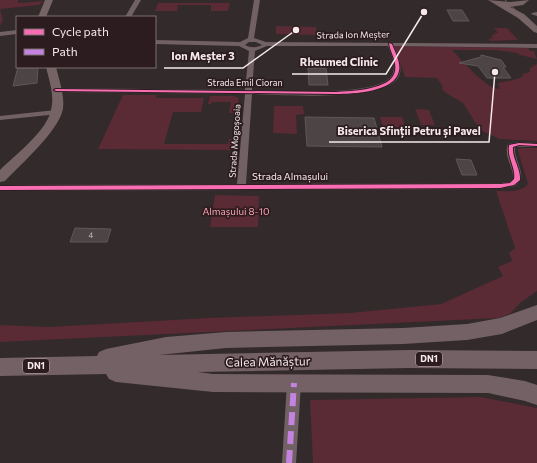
<svg xmlns="http://www.w3.org/2000/svg" width="537" height="463" viewBox="0 0 537 463" font-family="Commissioner,sans-serif">
	<style>
		.green { fill: #5a2a35 }
		.building { fill: #4c4445; stroke: #5f5859 }
		.lines { fill: none; stroke-linecap: round; stroke-linejoin: round }
		.minor { fill: #726164; fill-rule: evenodd }
		.secondary { fill: #766366; fill-rule: evenodd }
		.primary { fill: #746165; fill-rule: evenodd }
		.tram { stroke: #6e6164; stroke-width: 1 }
		.quiet { stroke: #c483df; stroke-width: 6; stroke-dasharray: 13 6; stroke-linecap: butt }
		.cycleway-casing { stroke: #2c1c1f; stroke-width: 2 }
		.cycleway { fill: #f96db3; fill-rule: evenodd }
		.labels { text-anchor: middle; stroke-width: 3.5; stroke-linejoin: round; paint-order: stroke }
		.number-label { font-size: 8px; fill: #cbc0c2 }
		.far-street-label { font-size: 9px; fill: #f5e9eb; stroke: #2c1c1f }
		.shield { fill: #2c1c1f; stroke: #b9acae; stroke-width: 1 }
		.shield-label { font-size: 9px; font-weight: bold; fill: #f5e9eb }
		.street-label { font-size: 10px; fill: #f5e9eb; stroke: #2c1c1f }
		.park-label { font-size: 10px; fill: #f9a2b3; stroke: #2c1c1f }
		.near-street-label { font-size: 12px; fill: #f5e9eb; stroke: #2c1c1f }
		.leader { fill: none; stroke: #f5e9eb; stroke-width: 1.5 }
		.callout-dot { fill: #f5e9eb; stroke: #2c1c1f; stroke-width: 1.5 }
		.callout-label { font-size: 11px; text-anchor: middle; font-weight: bold; fill: #f5e9eb; stroke: #2c1c1f; stroke-width: 3.5; stroke-linejoin: round; paint-order: stroke }
	</style>
	<rect width="100%" height="100%" fill="#322a2b"/>
	<!-- green -->
	<g class="green">
		<polygon points="0,0 18,0 18,3 44,1 39,5 0,9 3,20 0,26"/>
		<polygon points="158,3 230,3 228,11 211,11 211,5 178,5 177,11 155,11"/>
		<polygon points="276,26 316,27 317,35 276,34"/>
		<polygon points="494,28 507,28 518,40 490,41 488,39 493,38 491,35 495,35 494,33 498,33"/>
		<path d="M394 46 528 48 530 51H534L537 59 520 55 517 53 495 50H452C462 60 485 88 499 89L498 83 513 80 522 77 523 74 530 72V68L537 64V141L500 139 480 130 463 103 446 93 442 89 443 87 437 78 405 77Z"/>
		<polygon points="123,95 157,95 156,98 204,98 201,112 173,112 164,144 228,144 229,139 233,139 231,150 98,149"/>
		<polygon points="210,96 234,96 239,98 236,113 229,113 231,102 212,102 211,104 208,104"/>
		<polygon points="274,106 303,106 304,114 296,115 297,134 273,133"/>
		<polygon points="415,109 429,110 435,125 421,125"/>
		<polygon points="380,117 402,117 408,135 385,135"/>
		<path d="M522 148H537V291L520 303 511 313 499 318 0 342V325L49 327 208 318 350 313 441 304 503 276 498 267 512 261 509 253 515 248 496 191C507 191 521 193 528 184L518 151V149Z"/>
		<polygon points="215,195 259,196 258,227 210,227"/>
		<polygon points="481,397 537,408 537,463 313,463 310,400"/>
	</g>
	<!-- building -->
	<g class="building">
		<polygon points="447,10 462,10 469,21 453,21"/>
		<polygon points="481,55 501,60 506,67 503,67 511,78 487,78 478,66 459,63 481,57"/>
		<polygon points="18,67 38,67 37,83 13,86"/>
		<polygon points="308,68 326,68 328,85 309,85"/>
		<polygon points="305,117 374,118 382,147 307,146"/>
		<polygon points="456,159 471,160 477,175 462,175"/>
		<polygon points="75,228 111,229 107,242 70,242"/>
	</g>
	<g class="lines">
		<!-- minor -->
		<g class="minor">
			<polygon points="135,0 141,0 131,17 125,17"/>
			<path d="M254 0H260L254 38 266 42 537 44V48L394 46C398 55 404 68 398 78 382 102 280 95 252 94L246 184 500 183 509 182 513 179C514 167 503 156 508 144L519 142 537 143V147H515C514 159 523 168 521 180L515 186 500 189 0 191V185L237 184 245 94 56 92 52 90 56 88 245 90 249 51 239 46 155 44V40L240 42 248 38ZM249 42H256L262 45C256 48 251 48 245 45ZM267 46H388C391 54 397 66 392 75 380 98 277 90 252 90L255 51Z"/>
			<polygon points="537,12 537,16 531,14 532,13"/>
			<polygon points="17,30 17,34 0,36 0,32"/>
			<polygon points="56,110 60,112 59,114 0,120 0,116"/>
			<polygon points="294,377 299,379 301,383 296,463 282,463 287,383 289,379"/>
		</g>
		<!-- secondary -->
		<g class="secondary">
			<polygon points="45,0 53,0 46,17 38,17"/>
			<polygon points="488,0 511,2 529,0 523,5 510,7 524,14 537,26 537,33 534,32 518,18"/>
			<path d="M46 67H56C59 80 65 96 63 109 58 132 21 164 5 181L0 182V170C15 155 47 131 51 110 55 96 49 80 46 67Z"/>
		</g>
		<!-- primary -->
		<polygon class="primary" points="537,305 537,320 502,334 467,340 403,344 226,348 159,355 409,350 537,351 537,369 409,368 198,372 213,374 488,375 525,381 537,385 537,405 525,401 488,393 213,392 116,382 109,379 106,374 0,376 0,358 97,356 99,352 106,349 166,337 226,332 403,328 467,324 500,318"/>
		<!-- tram -->
		<path class="tram" d="M505 0C514 12 529 16 537 28"/>
		<!-- quiet -->
		<polyline class="quiet" points="289,463 294,383"/>
		<defs>
			<g id="cycleway">
				<path d="M389 43 392 44C395 52 401 62 399 71 395 92 353 94 336 94L56 91 54 90 56 89 336 92C351 91 392 90 395 71 397 61 390 52 389 43Z"/>
				<path d="M519 143 537 144V146L519 145 513 147C512 159 521 168 520 180L514 185 500 188 0 190V186L500 184 510 183 514 179C516 168 507 158 509 146V145Z"/>
			</g>
		</defs>
		<!-- cycleway casing -->
		<use href="#cycleway" class="cycleway-casing"/>
		<!-- cycleway -->
		<use href="#cycleway" class="cycleway"/>
	</g>
	<g class="labels">
		<!-- number labels -->
		<g class="number-label">
			<text x="91" y="238">4</text>
		</g>
		<!-- far-street labels -->
		<g class="far-street-label">
			<text transform="translate(353 35) rotate(-1)" y="3">Strada Ion Meșter</text>
			<text x="245" y="86">Strada Emil Cioran</text>
			<text transform="translate(235 141) rotate(-86)" y="3">Strada Mogoșoaia</text>
		</g>
		<!-- shield labels -->
		<g class="shield">
			<rect x="416" y="352" width="26" height="14" rx="3"/>
			<rect x="23" y="359" width="26" height="14" rx="3"/>
		</g>
		<g class="shield-label">
			<text x="429" y="362">DN1</text>
			<text x="36" y="369">DN1</text>
		</g>
		<!-- street labels -->
		<g class="street-label">
			<text x="290" y="180">Strada Almașului</text>
		</g>
		<!-- park labels -->
		<g class="park-label">
			<text x="236" y="215">Almașului 8-10</text>
		</g>
		<!-- near-street labels -->
		<g class="near-street-label">
			<text transform="translate(268 362) rotate(-1)" y="4">Calea Mănăștur</text>
		</g>
	</g>
	<!-- callouts -->
	<path class="leader" d="M296 30L243 68H164M424 12L386 74H292M495 72L489 142H329"/>
	<g class="callout-dot">
		<circle cx="296" cy="30" r="4"/>
		<circle cx="424" cy="12" r="4"/>
		<circle cx="495" cy="72" r="4"/>
	</g>
	<g class="callout-label">
		<text x="203" y="60">Ion Meșter 3</text>
		<text x="339" y="66">Rheumed Clinic</text>
		<text x="409" y="135">Biserica Sfinții Petru și Pavel</text>
	</g>
	<!-- legend -->
	<rect x="16" y="16" width="140" height="52" fill="#2c1c1f" stroke="#7c6e71"/>
	<rect x="24" y="29" width="20" height="6" fill="#f96db3" stroke="#7c6e71"/>
	<text x="52" y="36" font-size="12" fill="#f5e9eb">Cycle path</text>
	<rect x="24" y="49" width="20" height="6" fill="#c483df" stroke="#7c6e71"/>
	<text x="52" y="56" font-size="12" fill="#f5e9eb">Path</text>
</svg>
